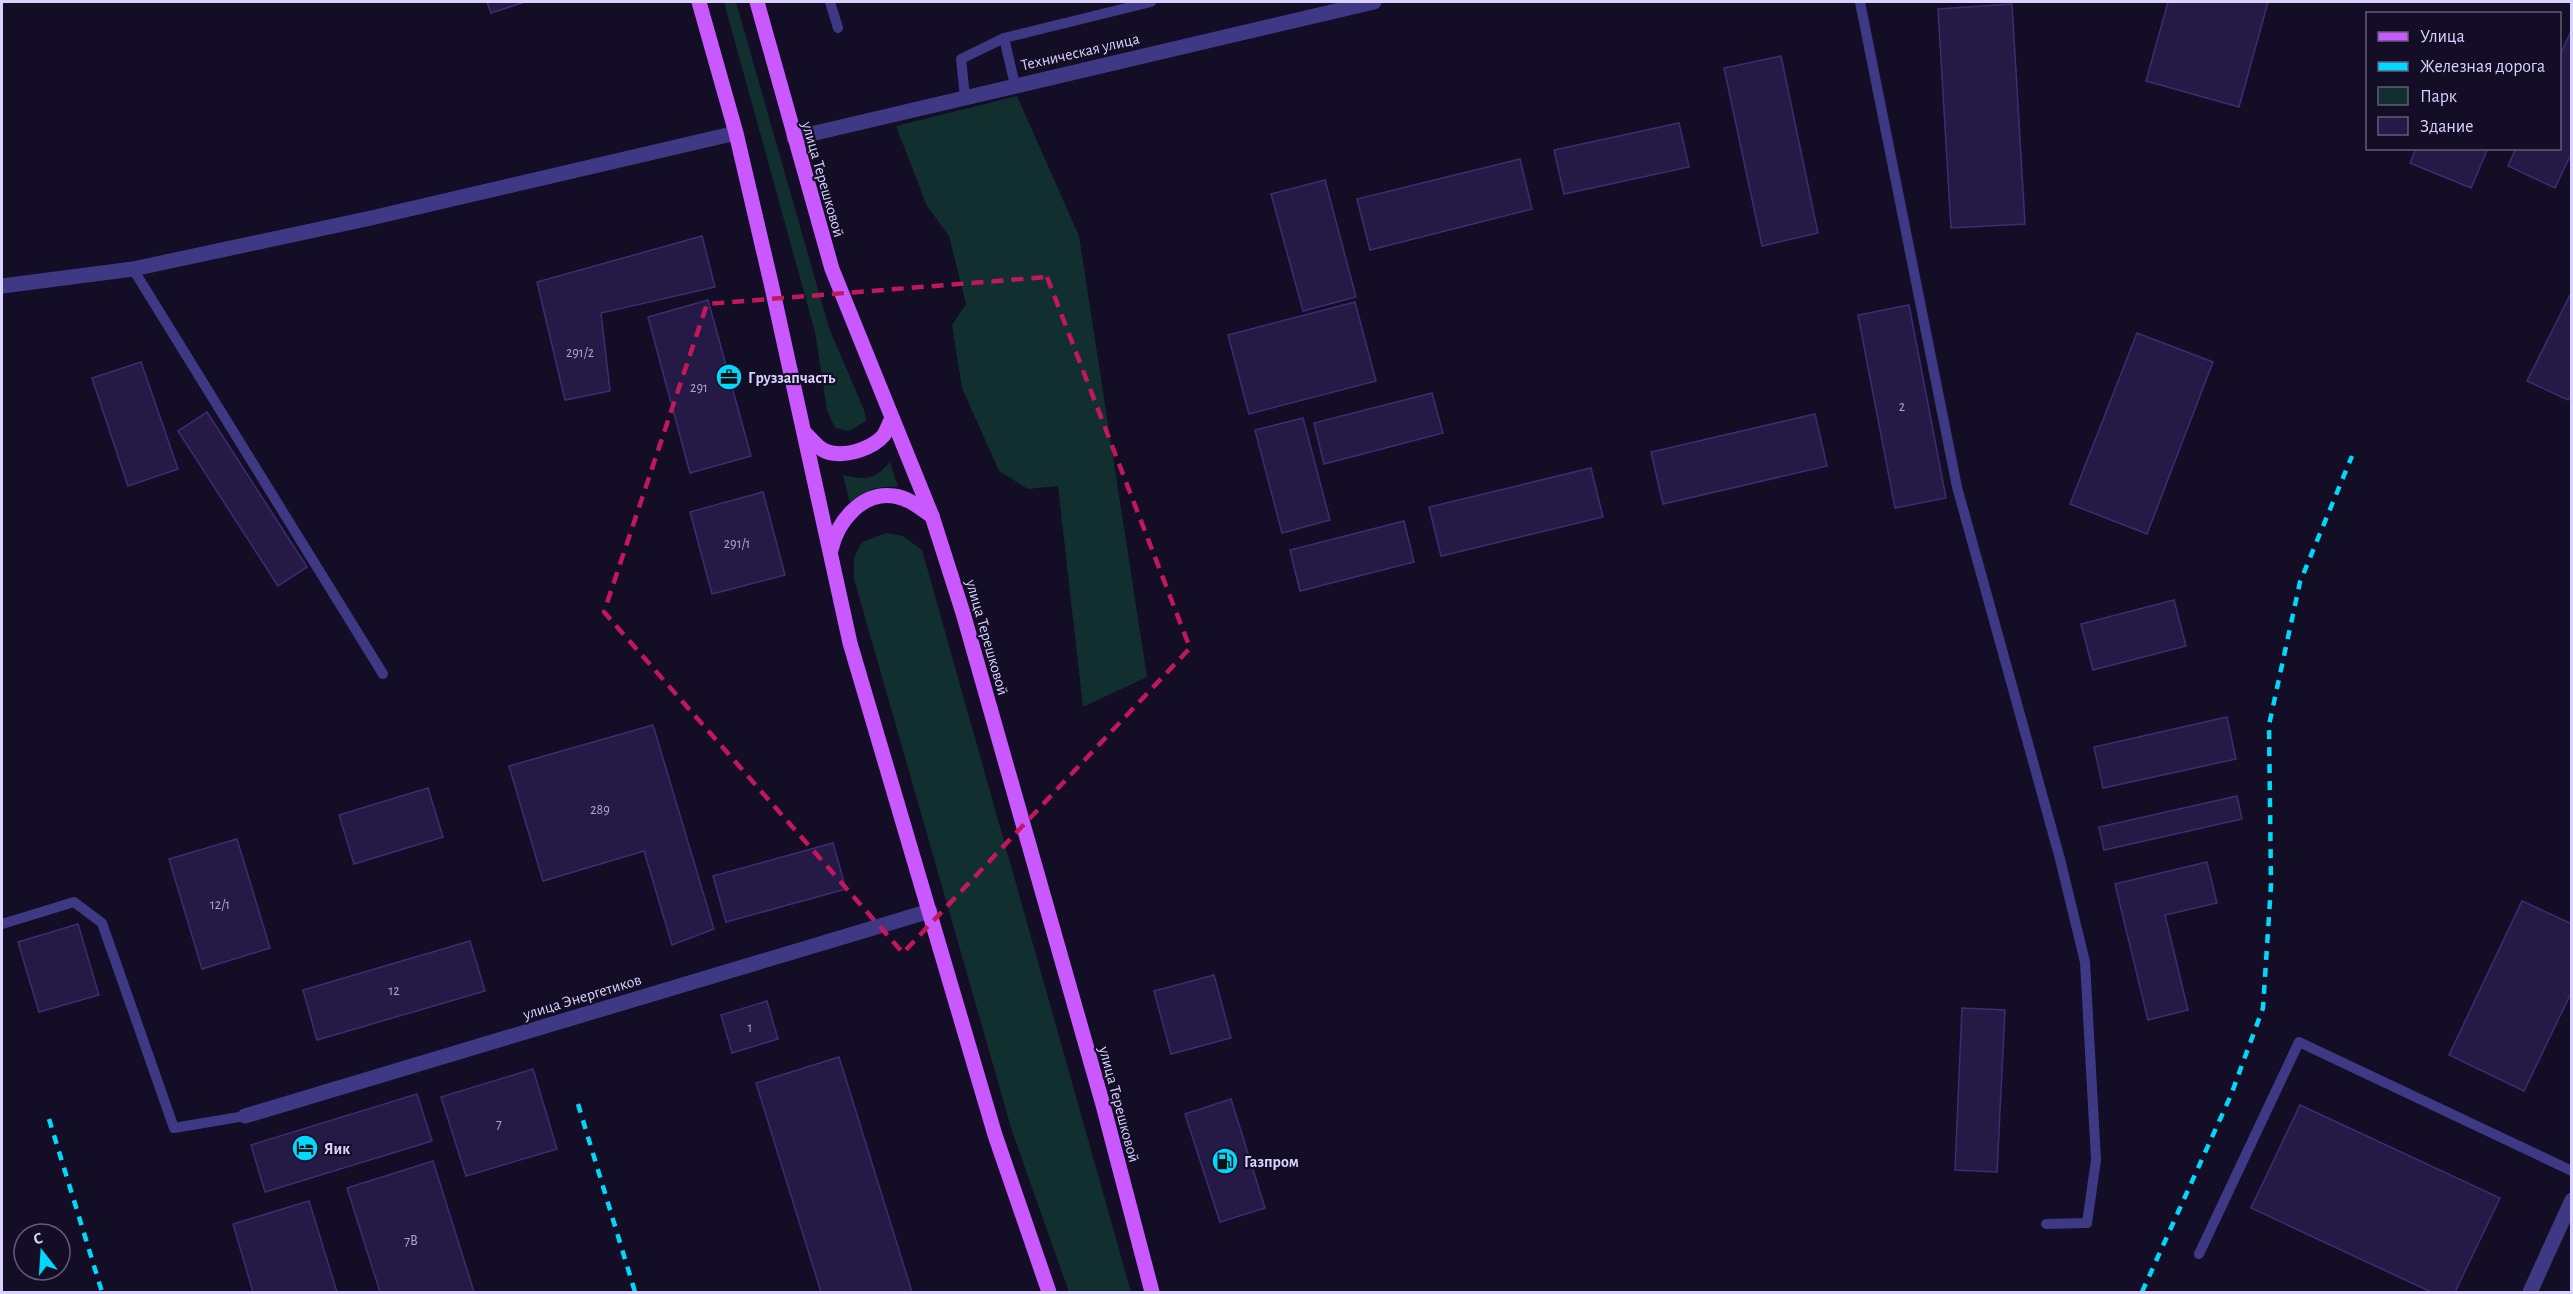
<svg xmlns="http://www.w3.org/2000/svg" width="2573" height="1294" viewBox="0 0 2573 1294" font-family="'Alegreya Sans',sans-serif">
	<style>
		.green { fill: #112f2f }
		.building { fill: #251a46; stroke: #3d2c73; stroke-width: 1.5 }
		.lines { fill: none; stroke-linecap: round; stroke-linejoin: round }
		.service { stroke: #3f3985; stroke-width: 10 }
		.minor { stroke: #3f3985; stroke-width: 15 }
		.tertiary { stroke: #3f3985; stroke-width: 15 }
		.primary { stroke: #c959ff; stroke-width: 15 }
		.rail { stroke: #00d8fd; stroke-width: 4.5; stroke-dasharray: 9 8; stroke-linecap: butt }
		.marked { fill: none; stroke: #c2185b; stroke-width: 4.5; stroke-dasharray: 12 8; stroke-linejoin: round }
		.labels { text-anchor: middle; stroke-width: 4.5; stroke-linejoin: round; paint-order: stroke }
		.number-label { font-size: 14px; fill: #aca4d1 }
		.street-label { font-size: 16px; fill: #d9d2ff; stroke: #130e25 }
		.poi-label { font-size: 16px; font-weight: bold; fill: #d9d2ff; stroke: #130e25; text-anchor: start }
	</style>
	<rect width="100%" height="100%" fill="#130e25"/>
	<!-- green -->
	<g class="green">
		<polygon points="724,2 736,2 829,328 864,410 866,421 849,431 835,428 827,410 815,332"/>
		<polygon points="1017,96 1079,236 1147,677 1083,707 1058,486 1028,489 999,471 962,388 952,325 966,304 949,236 927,206 896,126"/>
		<path d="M890 462 898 487C875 486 868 489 850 503L843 475C867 480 873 481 890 462Z"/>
		<polygon points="886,533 903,536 922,550 1131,1292 1069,1292 1012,1131 854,579 854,558 862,542"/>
	</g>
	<!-- building -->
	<g class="building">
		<polygon points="487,2 525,2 491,13"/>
		<polygon points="2168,2 2268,2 2239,107 2146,81"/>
		<polygon points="2012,4 2025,224 1951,228 1938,9"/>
		<polygon points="2572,29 2572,152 2555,188 2508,166 2516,148 2560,148 2560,55"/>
		<polygon points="1781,56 1818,233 1762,246 1724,68"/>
		<polygon points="1679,123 1689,167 1564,194 1554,150"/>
		<polygon points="2416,148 2488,148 2471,188 2410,163"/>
		<polygon points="1520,159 1532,209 1370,250 1357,199"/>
		<polygon points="1325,180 1356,297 1303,311 1271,194"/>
		<polygon points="702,236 715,287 601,313 610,391 565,400 537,282"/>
		<polygon points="2572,291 2572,393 2568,400 2527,381"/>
		<polygon points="708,300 751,456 690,473 648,317"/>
		<polygon points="1355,302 1376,381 1249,414 1228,335"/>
		<polygon points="1909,305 1946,498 1895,508 1858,315"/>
		<polygon points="2137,333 2213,362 2147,534 2070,504"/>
		<polygon points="141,362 178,469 128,486 92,378"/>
		<polygon points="1432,393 1443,433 1324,464 1314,423"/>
		<polygon points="207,412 307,567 278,586 178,431"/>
		<polygon points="1815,414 1827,466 1663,504 1651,452"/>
		<polygon points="1303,418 1330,520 1282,533 1255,430"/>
		<polygon points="1591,468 1603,517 1441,556 1429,507"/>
		<polygon points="763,492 785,575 712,594 690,512"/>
		<polygon points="1404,521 1414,562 1300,591 1290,550"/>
		<polygon points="2174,600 2186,646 2093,670 2081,624"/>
		<polygon points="2227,717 2236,759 2103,788 2094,747"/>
		<polygon points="653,725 714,929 672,945 644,851 543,881 509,766"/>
		<polygon points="428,788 443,837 354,864 339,815"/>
		<polygon points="2237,796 2242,819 2104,850 2099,827"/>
		<polygon points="237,839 270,948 202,969 169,859"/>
		<polygon points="833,843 846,889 726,922 713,876"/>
		<polygon points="2207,862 2217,903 2165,915 2188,1010 2148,1020 2115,884"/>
		<polygon points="2522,901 2572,924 2572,991 2524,1091 2449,1055"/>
		<polygon points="78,924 99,995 39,1012 18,942"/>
		<polygon points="470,941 485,991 317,1040 303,990"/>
		<polygon points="1214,975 1231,1038 1171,1054 1154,991"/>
		<polygon points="767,1001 778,1039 732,1053 721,1015"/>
		<polygon points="1962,1008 2005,1010 1997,1172 1955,1170"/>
		<polygon points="839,1057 912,1292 821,1292 756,1083"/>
		<polygon points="533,1069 557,1149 466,1176 441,1097"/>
		<polygon points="417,1094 432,1141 265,1192 251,1145"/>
		<polygon points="1231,1099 1265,1208 1220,1222 1185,1114"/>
		<polygon points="2300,1105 2500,1198 2455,1292 2431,1292 2251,1208"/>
		<polygon points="433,1161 474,1292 380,1292 347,1188"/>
		<polygon points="309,1201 337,1292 253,1292 233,1224"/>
	</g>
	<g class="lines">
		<!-- service -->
		<g class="service">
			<polyline points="830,2 838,28"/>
			<polyline points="1860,2 1957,487 2060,859 2085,962 2096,1160 2087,1223 2046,1224"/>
			<polyline points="1004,38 1015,85"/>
			<polyline points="965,97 961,59 1004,38 1151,2"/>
			<polyline points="133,269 383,674"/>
			<polyline points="2,924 74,902 102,923 174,1128 245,1116"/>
			<polyline points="2199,1254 2299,1042 2572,1171"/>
		</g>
		<!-- minor -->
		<g class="minor">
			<polyline points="2,286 133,269 371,218 736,133"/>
			<polyline points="245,1116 930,911"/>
			<polyline points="2530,1292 2572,1200"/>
		</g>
		<!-- tertiary -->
		<polyline class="tertiary" points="794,138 1374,2"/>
		<!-- primary -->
		<g class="primary">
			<polyline points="699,2 736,133 771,283 850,643 995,1135 1049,1292"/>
			<polyline points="757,2 832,269 932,516 963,613 1103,1105 1152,1292"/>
			<path d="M806 434C814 442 821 452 832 453 849 456 873 448 884 435 887 430 889 424 892 418"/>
			<path d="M831 550C837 522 862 491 894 496 909 498 920 508 932 516"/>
		</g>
		<!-- rail -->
		<g class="rail">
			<polyline points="578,1104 635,1292"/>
			<polyline points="49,1119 102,1292"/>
			<polyline points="2142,1292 2231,1095 2263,1008 2271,885 2269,725 2300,582 2352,456"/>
		</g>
	</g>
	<!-- marked area -->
	<path class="marked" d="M1047 277 1190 648 903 953 604 612 707 304Z"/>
	<!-- icons -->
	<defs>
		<symbol id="office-disc" viewBox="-11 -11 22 22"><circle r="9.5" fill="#00d8fd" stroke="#130e25"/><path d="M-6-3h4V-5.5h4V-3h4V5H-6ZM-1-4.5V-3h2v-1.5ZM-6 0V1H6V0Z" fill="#111"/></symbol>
		<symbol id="hotel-disc" viewBox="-11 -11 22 22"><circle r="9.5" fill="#00d8fd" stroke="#130e25"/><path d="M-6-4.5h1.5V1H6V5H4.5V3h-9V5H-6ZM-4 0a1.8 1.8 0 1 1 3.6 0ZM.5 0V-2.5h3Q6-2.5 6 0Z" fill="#111"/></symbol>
		<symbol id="fuel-disc" viewBox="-11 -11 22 22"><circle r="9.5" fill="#00d8fd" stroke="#130e25"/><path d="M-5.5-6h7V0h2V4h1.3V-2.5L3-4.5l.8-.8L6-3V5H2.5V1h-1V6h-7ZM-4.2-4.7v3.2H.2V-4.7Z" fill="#111"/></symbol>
	</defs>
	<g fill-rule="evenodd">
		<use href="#office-disc" x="714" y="362" width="30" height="30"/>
		<use href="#hotel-disc" x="290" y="1133" width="30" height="30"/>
		<use href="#fuel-disc" x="1210" y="1146" width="30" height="30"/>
	</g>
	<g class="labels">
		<!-- number labels -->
		<g class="number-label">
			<text x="580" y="357">291/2</text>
			<text x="699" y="392">291</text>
			<text x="1902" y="411">2</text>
			<text x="737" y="548">291/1</text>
			<text x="600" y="814">289</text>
			<text x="220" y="909">12/1</text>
			<text x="394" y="995">12</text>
			<text x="750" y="1032">1</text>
			<text x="499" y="1128">7</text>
			<text x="411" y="1245">7В</text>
		</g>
		<!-- street labels -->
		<g class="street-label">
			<text transform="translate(1080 51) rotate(-13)" y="6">Техническая улица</text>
			<text transform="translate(824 179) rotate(74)" y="6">улица Терешковой</text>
			<text transform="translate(988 637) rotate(74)" y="6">улица Терешковой</text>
			<text transform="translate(582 996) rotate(-17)" y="6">улица Энергетиков</text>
			<text transform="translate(1120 1104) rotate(75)" y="6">улица Терешковой</text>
		</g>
		<!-- poi labels -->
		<g class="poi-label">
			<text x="748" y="383">Груззапчасть</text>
			<text x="324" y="1154">Яик</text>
			<text x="1244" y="1167">Газпром</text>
		</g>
	</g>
	<!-- border -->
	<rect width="2573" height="1294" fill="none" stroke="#d9d2ff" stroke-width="6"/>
	<!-- legend -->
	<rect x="2366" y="12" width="195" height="138" fill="#130e25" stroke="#625c7c" stroke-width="1.5"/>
	<rect x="2378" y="32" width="30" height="9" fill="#c959ff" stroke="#625c7c" stroke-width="1.5"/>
	<text x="2420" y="42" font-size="18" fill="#d9d2ff">Улица</text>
	<rect x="2378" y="62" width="30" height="9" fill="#00d8fd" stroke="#625c7c" stroke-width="1.5"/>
	<text x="2420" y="72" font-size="18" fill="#d9d2ff">Железная дорога</text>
	<rect x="2378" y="87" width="30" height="18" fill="#112f2f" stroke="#625c7c" stroke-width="1.5"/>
	<text x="2420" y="102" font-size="18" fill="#d9d2ff">Парк</text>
	<rect x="2378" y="117" width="30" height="18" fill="#251a46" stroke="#625c7c" stroke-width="1.5"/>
	<text x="2420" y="132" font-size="18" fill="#d9d2ff">Здание</text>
	<!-- north arrow -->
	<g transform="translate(42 1252) rotate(343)"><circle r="28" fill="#130e25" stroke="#625c7c" stroke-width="1.5"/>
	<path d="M0-4.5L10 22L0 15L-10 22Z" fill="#00d8fd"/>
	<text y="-9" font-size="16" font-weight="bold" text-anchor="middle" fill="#d9d2ff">С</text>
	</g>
</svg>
